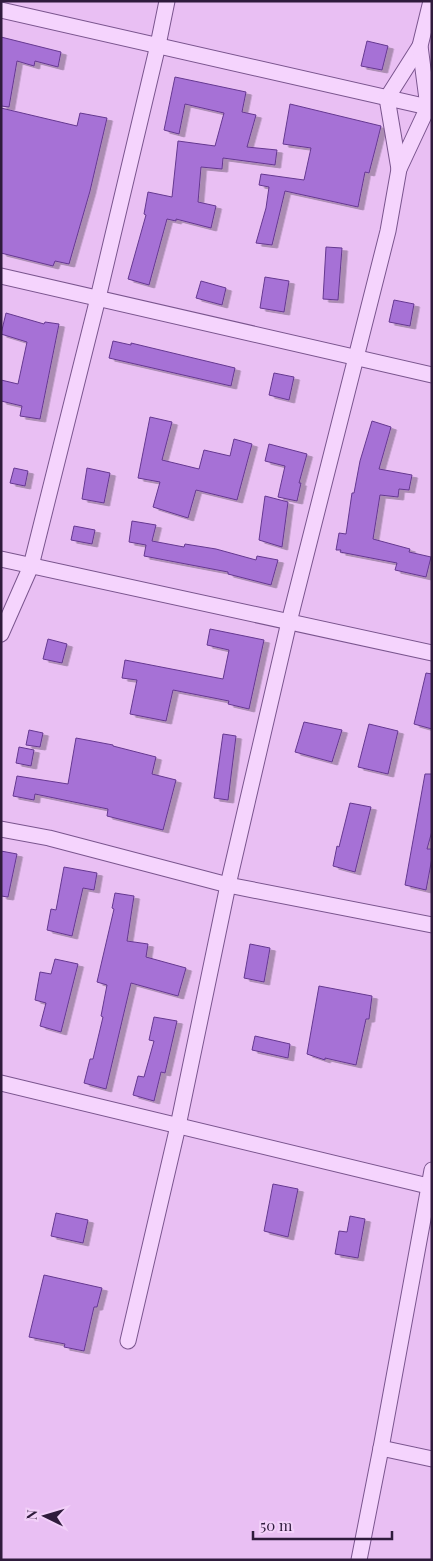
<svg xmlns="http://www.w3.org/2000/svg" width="433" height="1561" viewBox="0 0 433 1561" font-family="'Playfair Display',serif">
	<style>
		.building { fill: #a671d6; stroke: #653890; filter: url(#shadow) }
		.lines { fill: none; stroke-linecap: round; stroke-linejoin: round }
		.street-casing { stroke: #7a558e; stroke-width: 17 }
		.street { stroke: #f5d4fd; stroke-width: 15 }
	</style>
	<defs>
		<filter id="shadow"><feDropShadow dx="5.5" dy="3" stdDeviation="0" flood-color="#0004"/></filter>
	</defs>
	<rect width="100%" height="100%" fill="#e9bff3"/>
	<!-- building -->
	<g class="building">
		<polygon points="1,37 61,52 58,67 35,61 34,66 17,61 9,107 1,106"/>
		<polygon points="367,41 388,46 382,70 361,66"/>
		<polygon points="175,77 246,92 242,112 256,115 247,147 277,150 275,165 223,158 222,169 201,167 198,202 216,206 211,228 176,219 176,221 167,219 149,285 128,279 146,215 144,214 148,192 172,197 178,141 215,146 224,113 185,104 179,134 164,130"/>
		<polygon points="290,104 381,126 376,146 369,173 365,172 358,207 285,191 272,245 256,243 266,208 269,187 259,185 261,174 304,180 311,148 283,144"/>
		<polygon points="1,108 77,126 80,113 107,118 90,191 69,264 55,261 53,266 1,253"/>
		<polygon points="326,247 342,248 338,300 323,299"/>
		<polygon points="265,277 289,281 284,312 260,308"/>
		<polygon points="201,281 226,288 222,305 196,298"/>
		<polygon points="394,300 414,304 410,326 389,322"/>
		<polygon points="6,313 44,324 45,322 59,324 40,419 20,416 22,406 1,401 1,380 18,384 27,342 1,334"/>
		<polygon points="113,341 131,345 131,343 235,368 231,386 109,358"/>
		<polygon points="274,373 294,377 289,400 269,395"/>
		<polygon points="150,417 172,422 162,460 199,469 204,450 230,456 234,439 252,444 237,500 196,490 188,518 153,507 160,482 138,478"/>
		<polygon points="372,421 391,427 379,469 412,475 409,490 399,489 398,497 380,495 373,539 410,549 409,552 431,557 426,577 395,570 397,563 340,552 341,550 336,550 339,533 346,534 352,493 354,493 360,461"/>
		<polygon points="269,444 307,454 299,483 301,483 297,501 278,497 285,466 265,461"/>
		<polygon points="14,468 28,471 25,486 10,483"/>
		<polygon points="87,468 110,473 104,503 82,499"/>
		<polygon points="265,496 288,502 282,547 259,540"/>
		<polygon points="132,521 156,525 152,541 184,547 185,544 216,549 256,560 257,556 278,560 271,585 228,574 228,572 144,556 146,545 129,542"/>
		<polygon points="74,526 95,530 92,544 71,540"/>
		<polygon points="210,629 264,640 249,709 228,704 229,701 173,690 166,721 130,714 137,680 122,678 125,660 223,679 229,650 207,645"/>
		<polygon points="48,639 67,644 62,663 43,659"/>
		<polygon points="426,673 432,674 432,729 414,724"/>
		<polygon points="304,722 342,730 332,762 295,752"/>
		<polygon points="369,724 398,731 388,774 358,767"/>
		<polygon points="29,730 43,733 40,747 26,745"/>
		<polygon points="223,734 236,736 228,800 214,798"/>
		<polygon points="76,738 113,745 113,746 156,757 152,774 176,780 163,830 107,816 108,809 35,794 34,800 13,796 17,776 68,784"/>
		<polygon points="19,747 34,750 31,766 16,763"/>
		<polygon points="425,774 432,774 432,831 427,849 432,849 432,858 426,890 405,885"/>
		<polygon points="350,803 371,807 355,872 333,866 337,846 339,847"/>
		<polygon points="1,851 17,854 8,897 1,896"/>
		<polygon points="64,867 97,873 94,890 83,888 72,936 47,930 51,909 56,910"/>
		<polygon points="115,893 134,896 127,941 148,944 146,957 186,968 178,996 131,983 106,1089 84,1083 90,1059 93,1059 103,1017 101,1016 107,985 97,982 114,909 112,908"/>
		<polygon points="250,944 270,948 264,982 244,978"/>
		<polygon points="55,959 78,964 61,1032 40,1026 46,1003 35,1000 40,972 51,974"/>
		<polygon points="319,986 372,996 369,1019 366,1019 356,1065 325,1058 325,1060 307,1054"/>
		<polygon points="154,1017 177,1021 165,1073 161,1072 154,1101 133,1095 138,1076 144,1077 154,1041 149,1040"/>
		<polygon points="255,1036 290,1044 288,1058 252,1050"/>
		<polygon points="273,1184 298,1189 288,1237 264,1231"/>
		<polygon points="56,1213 88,1220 83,1243 51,1236"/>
		<polygon points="350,1216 365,1219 358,1258 335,1254 339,1231 347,1232"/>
		<polygon points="44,1275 102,1288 97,1307 94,1307 84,1351 64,1347 65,1344 29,1337"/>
	</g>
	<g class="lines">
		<defs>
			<g id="street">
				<polyline points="1,10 432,108"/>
				<polyline points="399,169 387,98 420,46"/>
				<polyline points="1,276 432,375"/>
				<polyline points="1,559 432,653"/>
				<polyline points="1,634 31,566 98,298 158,45 167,1"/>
				<polyline points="1,829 49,838 228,885 432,925"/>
				<polyline points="1,1083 432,1187"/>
				<polyline points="128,1341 178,1126 228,885 289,622 388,231 399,169 428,107 420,46 431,1"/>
				<polyline points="381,1448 432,1459"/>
				<polyline points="359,1560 381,1448 432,1170"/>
			</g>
		</defs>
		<!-- street casing -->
		<use href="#street" class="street-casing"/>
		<!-- street -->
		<use href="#street" class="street"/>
	</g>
	<!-- border -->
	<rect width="433" height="1561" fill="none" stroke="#2f1b3c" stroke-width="5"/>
	<!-- north arrow -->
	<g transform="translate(45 1516) rotate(275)" stroke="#f2d0f9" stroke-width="4" paint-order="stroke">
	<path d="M0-4L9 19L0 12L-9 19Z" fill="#2f1b3c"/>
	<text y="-8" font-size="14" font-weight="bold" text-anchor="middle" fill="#2f1b3c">N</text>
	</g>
	<!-- scale -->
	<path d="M253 1531v8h139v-8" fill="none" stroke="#2f1b3c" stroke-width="2.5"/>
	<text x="260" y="1531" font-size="15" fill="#2f1b3c" stroke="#f2d0f9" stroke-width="4" paint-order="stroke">50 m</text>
</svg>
